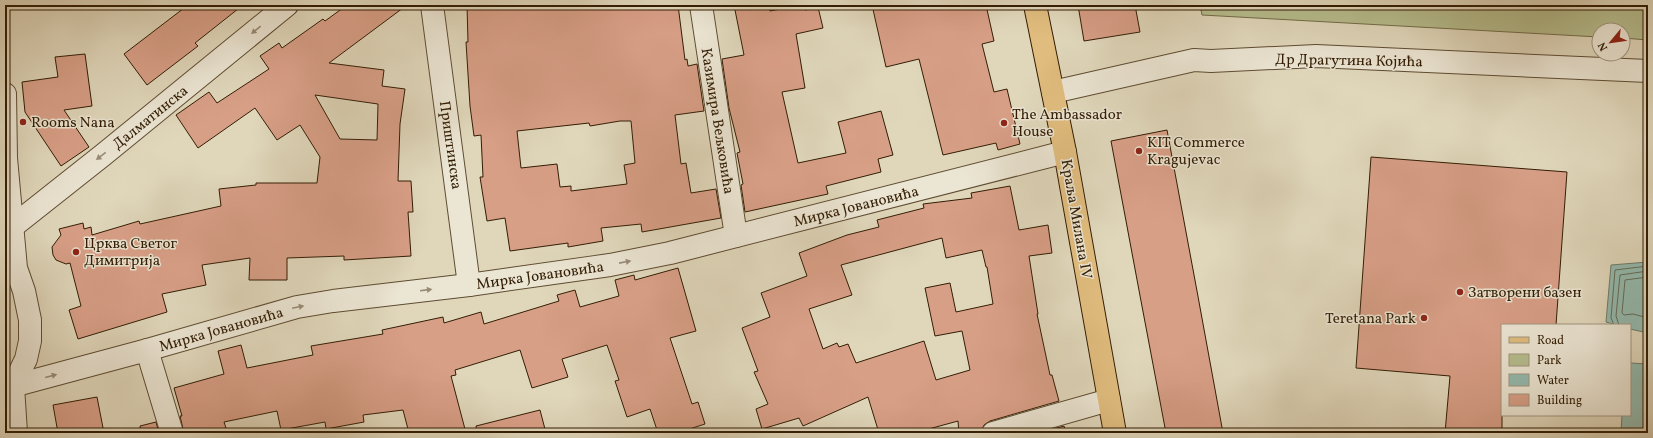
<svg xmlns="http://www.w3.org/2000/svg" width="1653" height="438" viewBox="0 0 1653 438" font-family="Vollkorn,serif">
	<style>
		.green { fill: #b6bd8e; stroke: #746d49 }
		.water { fill: #94baae; stroke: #6d7b6a }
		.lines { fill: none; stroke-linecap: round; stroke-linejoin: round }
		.shore { stroke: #636c59; stroke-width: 1 }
		.building { fill: #d89f87; stroke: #321d04; fill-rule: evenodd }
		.minor-casing { stroke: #5e4c32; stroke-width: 24 }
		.major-casing { stroke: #321d04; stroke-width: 24 }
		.minor { stroke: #ebe5d3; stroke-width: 22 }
		.major { stroke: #e0bc7e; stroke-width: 22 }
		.oneway { fill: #988b76 }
		.poi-dot { fill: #8f2418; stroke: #ebe5d3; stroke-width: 1.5 }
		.labels { text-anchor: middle; stroke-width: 3; stroke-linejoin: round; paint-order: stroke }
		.street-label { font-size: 15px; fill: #321d04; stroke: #ebe5d3 }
		.poi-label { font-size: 15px; fill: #321d04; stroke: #ebe5d3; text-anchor: start }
	</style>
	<rect width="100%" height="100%" fill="#e0d7bb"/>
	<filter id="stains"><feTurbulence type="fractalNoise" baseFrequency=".005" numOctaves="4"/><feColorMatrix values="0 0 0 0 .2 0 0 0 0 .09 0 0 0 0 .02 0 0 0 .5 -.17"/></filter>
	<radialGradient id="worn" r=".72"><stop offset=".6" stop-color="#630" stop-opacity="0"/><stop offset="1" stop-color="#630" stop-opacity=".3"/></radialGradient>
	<!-- green -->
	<polygon class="green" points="1200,5 1648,5 1648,40 1623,38 1623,30 1599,30 1599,37 1202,15"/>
	<!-- water -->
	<g class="water">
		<polygon points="1648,262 1648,333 1630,329 1630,325 1616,325 1606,322 1611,265"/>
		<polygon points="1630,363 1648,364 1648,433 1621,433 1622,415 1630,415"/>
	</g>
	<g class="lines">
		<!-- shore -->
		<g class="shore">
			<polyline points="1648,277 1625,280 1622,313 1624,315 1633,314 1648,318"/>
			<polyline points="1614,325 1611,318 1615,270 1648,266"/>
			<polyline points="1619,325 1616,316 1620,275 1648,271"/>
		</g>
	</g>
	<!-- building -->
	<g class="building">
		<polygon points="188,5 243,5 195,43 198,46 147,85 124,54"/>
		<path d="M347 5H407L329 63 384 70 382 86 405 89 400 124 398 181H411L413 212H408L411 256 344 260V256L287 258V280H249L250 258 202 265 206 285 162 294 167 312 78 339 69 310 81 306 70 263 66 264 56 260 53 255 52 247 61 235 59 229 83 223 84 229 91 227 92 235 139 221 140 224 221 206 219 189 256 185V183H317L320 157 300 125 277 140 255 108 198 148 176 115 209 92 217 103 269 69 260 56 279 43 282 48 323 19 325 21ZM315 95 378 104 377 140 340 139Z"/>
		<path d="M467 5H678L685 60 687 59 688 66 697 64 704 111 675 115 681 164 686 163 691 193 716 189 721 218 642 232 641 224 601 228 603 241 568 247V243L510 251 505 218 487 221 480 177H483L481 135 474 136 470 106 466 42H468ZM620 121H631L635 163 624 165 627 184 571 191V186L560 187 557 164 521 168 517 131 589 123 590 126Z"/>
		<polygon points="734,5 768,5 770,11 801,5 804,5 805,10 818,7 823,28 796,34 805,88 782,92 798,163 846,153 838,122 881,111 893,155 878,159 881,172 826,186 828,194 745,212 741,185 743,184 737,153 740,152 729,108 722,59 744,55"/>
		<polygon points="872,5 986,5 994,41 982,44 994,92 1007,89 1020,144 998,150 996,143 943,155 919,59 886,67"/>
		<polygon points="1078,5 1135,5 1140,32 1084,41"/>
		<polygon points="85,54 92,106 64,110 89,147 61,166 25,112 22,82 58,77 55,57"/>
		<polygon points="1167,130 1197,291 1223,433 1166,433 1141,301 1111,141"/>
		<polygon points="1371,157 1567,172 1556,325 1502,325 1502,433 1445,433 1450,376 1356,368"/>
		<path d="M1010 186 1019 230 1048 225 1052 253 1029 256 1038 314H1037L1050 375H1052L1059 401 990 421 984 425 981 433H959L958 421 914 433H879L868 397 803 426 799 418 762 429 756 409 768 404 754 372 758 371 742 328 770 317 761 293 807 276 799 253 847 235 879 227 877 220 924 208 923 204 972 198 971 193ZM942 238 946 258 982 250 986 267H987L993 304 956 312 950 283 925 288 935 336 962 331 970 370 936 380 924 341 856 363 848 344 839 347 837 343 823 349 809 309 852 295 841 265Z"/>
		<polygon points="678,268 696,331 670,338 692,404 698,402 705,424 677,433 658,433 650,409 627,417 615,381 619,380 607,345 562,359 568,377 532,388 520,350 455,370 456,375 451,376 466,433 409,433 403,410 363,415 364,422 326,429 325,422 281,430 277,411 224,422 226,428 209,433 184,433 180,416 182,416 174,388 224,374 218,351 241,345 247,368 313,355 311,346 383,334 382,330 443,317 444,323 481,312 484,324 559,301 557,295 575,290 580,307 619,296 615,280 634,275 635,280"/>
		<polygon points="97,397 104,433 58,433 53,405"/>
		<polygon points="540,410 546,433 477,433 476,426"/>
		<polygon points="156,422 159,433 141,433 140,426"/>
		<polygon points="1064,426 1066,433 1039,433"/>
	</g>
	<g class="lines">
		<defs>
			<g id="minor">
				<polyline points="432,5 469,285"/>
				<polyline points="701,5 736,236"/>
				<polyline points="1053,92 1194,60 1211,61 1316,56 1648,71"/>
				<polyline points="5,94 6,158 16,268 24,291 30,320 30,341 26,359 13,386 16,433"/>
				<polyline points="5,229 12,227 103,155 287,5"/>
				<polyline points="147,350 172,433"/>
				<polyline points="5,387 13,386 147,350 297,307 333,301 469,285 610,265 670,253 1065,152"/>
				<polyline points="993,433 1109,400"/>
			</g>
			<polyline id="major" points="1035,5 1065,152 1115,433"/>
		</defs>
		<!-- minor casing -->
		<use href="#minor" class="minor-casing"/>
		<!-- major casing -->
		<use href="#major" class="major-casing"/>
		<!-- minor -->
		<use href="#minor" class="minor"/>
		<!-- major -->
		<use href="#major" class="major"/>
	</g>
	<!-- one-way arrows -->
	<defs><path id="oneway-solid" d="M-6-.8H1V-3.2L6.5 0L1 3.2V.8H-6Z"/></defs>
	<g class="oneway">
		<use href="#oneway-solid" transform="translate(256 30) rotate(141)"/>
		<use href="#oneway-solid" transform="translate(101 156) rotate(142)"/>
		<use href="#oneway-solid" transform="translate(625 262) rotate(-11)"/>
		<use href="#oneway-solid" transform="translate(426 290) rotate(-7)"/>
		<use href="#oneway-solid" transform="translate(298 307) rotate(-12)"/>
		<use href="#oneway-solid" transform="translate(51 376) rotate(-15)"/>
	</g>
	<!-- markers -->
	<g class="poi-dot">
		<circle cx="23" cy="122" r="4"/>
		<circle cx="1004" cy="123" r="4"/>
		<circle cx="1139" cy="151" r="4"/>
		<circle cx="76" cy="252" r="4"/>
		<circle cx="1460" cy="292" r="4"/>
		<circle cx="1424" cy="318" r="4"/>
	</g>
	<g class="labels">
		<!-- street labels -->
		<g class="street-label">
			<text transform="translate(1349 60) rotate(1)" y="5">Др Драгутина Којића</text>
			<text transform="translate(150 117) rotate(-39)" y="5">Далматинска</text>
			<text transform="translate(718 121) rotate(81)" y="5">Казимира Вељковића</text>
			<text transform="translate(451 145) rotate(82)" y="5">Приштинска</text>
			<text transform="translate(856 206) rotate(-14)" y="5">Мирка Јовановића</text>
			<text transform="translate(1077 219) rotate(80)" y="5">Краља Милана IV</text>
			<text transform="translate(540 275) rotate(-8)" y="5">Мирка Јовановића</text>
			<text transform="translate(221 329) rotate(-16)" y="5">Мирка Јовановића</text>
		</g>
		<!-- poi labels -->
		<g class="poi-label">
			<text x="1012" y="119">The Ambassador<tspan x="1012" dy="17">House</tspan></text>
			<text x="31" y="127">Rooms Nana</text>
			<text x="1147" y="147">KIT Commerce<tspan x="1147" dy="17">Kragujevac</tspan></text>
			<text x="84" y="248">Црква Светог<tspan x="84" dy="17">Димитрија</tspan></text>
			<text x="1468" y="297">Затворени базен</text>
			<text x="1416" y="323" text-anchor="end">Teretana Park</text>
		</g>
	</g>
	<!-- margin -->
	<rect width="1653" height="438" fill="none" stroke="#e0d7bb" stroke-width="20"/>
	<rect x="6" y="6" width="1641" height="426" fill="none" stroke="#321d04" stroke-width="2"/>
	<rect x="10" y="10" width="1633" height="418" fill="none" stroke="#321d04"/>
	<!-- legend -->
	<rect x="1501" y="324" width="130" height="92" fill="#ebe5d3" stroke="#a19580"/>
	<rect x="1509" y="337" width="20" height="6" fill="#e0bc7e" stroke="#a19580"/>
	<text x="1537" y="344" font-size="12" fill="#321d04">Road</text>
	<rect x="1509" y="354" width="20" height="12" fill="#b6bd8e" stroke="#a19580"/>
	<text x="1537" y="364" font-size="12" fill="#321d04">Park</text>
	<rect x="1509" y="374" width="20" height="12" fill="#94baae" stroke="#a19580"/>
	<text x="1537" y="384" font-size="12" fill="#321d04">Water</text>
	<rect x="1509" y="394" width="20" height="12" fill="#d89f87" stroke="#a19580"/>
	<text x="1537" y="404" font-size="12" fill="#321d04">Building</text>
	<!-- north arrow -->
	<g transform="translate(1611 42) rotate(241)"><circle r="19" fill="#ebe5d3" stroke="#a19580"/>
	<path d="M0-3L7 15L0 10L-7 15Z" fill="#8f2418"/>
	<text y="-6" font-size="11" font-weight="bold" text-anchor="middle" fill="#321d04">N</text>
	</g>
	<rect width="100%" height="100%" filter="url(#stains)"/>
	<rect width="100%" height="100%" fill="url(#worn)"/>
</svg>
